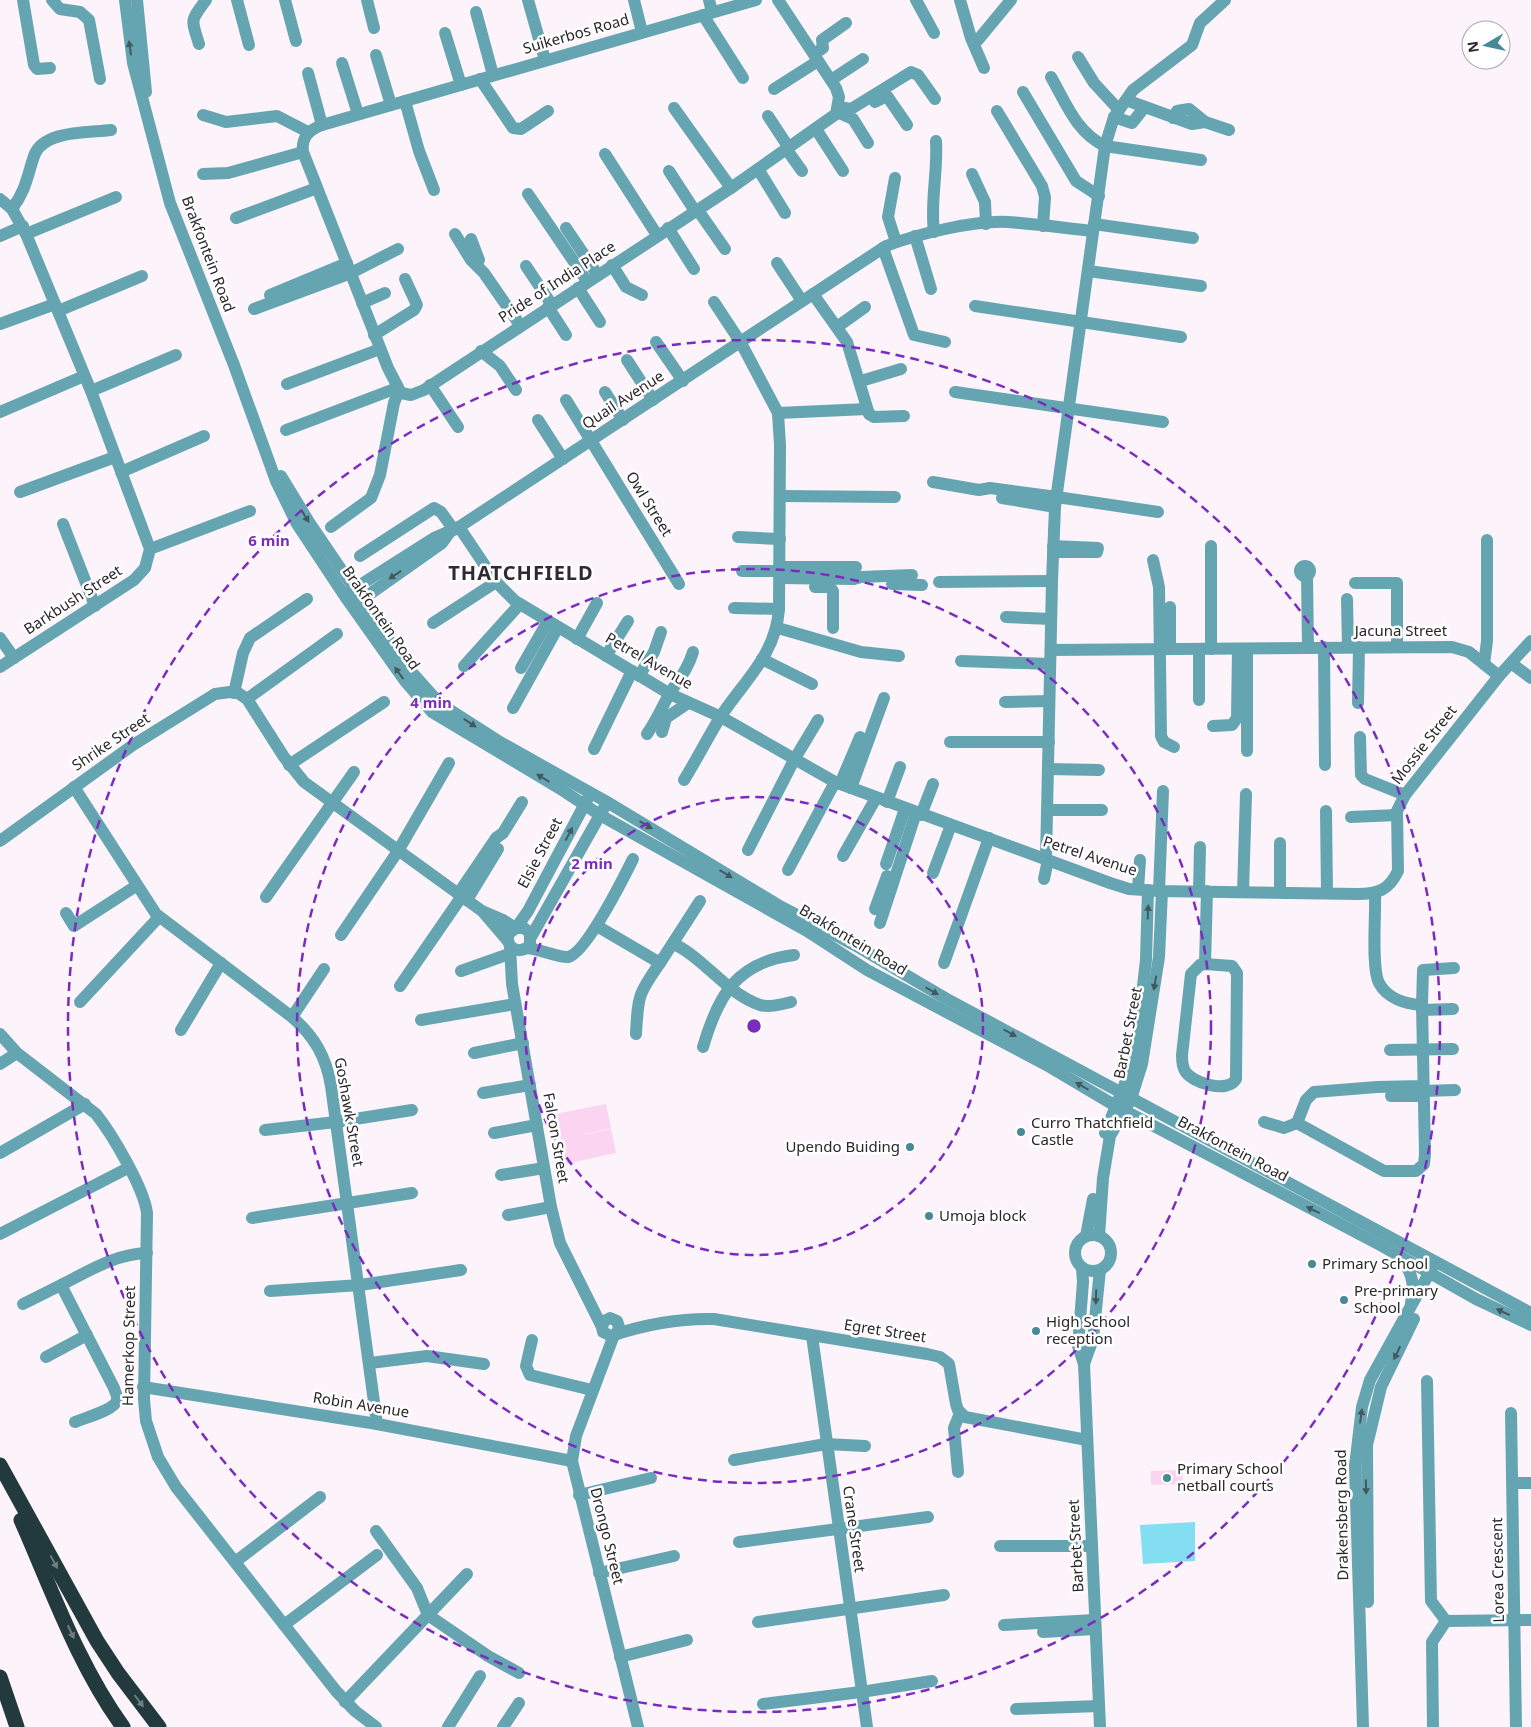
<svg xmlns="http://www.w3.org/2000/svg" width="1531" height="1727" viewBox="0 0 1531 1727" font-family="'Noto Sans',sans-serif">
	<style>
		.green { fill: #fbd4f1 }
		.water { fill: #82def0 }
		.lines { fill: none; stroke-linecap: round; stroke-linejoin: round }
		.minor { stroke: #65a5b2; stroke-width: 12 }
		.highway { stroke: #22393e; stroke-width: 15 }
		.oneway { fill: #425960 }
		.oneway2 { fill: #6f7e82 }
		.ring { fill: none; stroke: #7b2cbf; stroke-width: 2.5; stroke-dasharray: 9 6 }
		.poi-dot { fill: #468a97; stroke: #fff; stroke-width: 2 }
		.labels { text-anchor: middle; stroke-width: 5; stroke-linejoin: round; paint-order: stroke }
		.street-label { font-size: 15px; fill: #2a2629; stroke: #fff }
		.poi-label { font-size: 15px; fill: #2a2629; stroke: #fff; text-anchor: start }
		.district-label { font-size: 20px; font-weight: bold; letter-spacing: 1px; fill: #312b30; stroke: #fff }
		.centre { fill: #7b2cbf; stroke: #fff; stroke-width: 2.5 }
		.ring-label { font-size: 15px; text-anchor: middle; font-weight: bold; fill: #7b2cbf; stroke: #fff; stroke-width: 5; stroke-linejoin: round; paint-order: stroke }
	</style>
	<rect width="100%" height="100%" fill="#fdf3fa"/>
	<!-- green -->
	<g class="green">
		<polygon points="606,1104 611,1128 576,1136 611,1129 616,1153 566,1164 556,1114"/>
		<polygon points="1182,1470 1183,1484 1151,1485 1151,1471"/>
	</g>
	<!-- water -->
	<polygon class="water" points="1195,1522 1195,1561 1143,1564 1140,1525"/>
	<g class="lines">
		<!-- minor -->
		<g class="minor">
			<polyline points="23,0 34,65 37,69 50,68"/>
			<polyline points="52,0 60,9 80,12 89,20 100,79"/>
			<polyline points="125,0 133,63 170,203 234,365 276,481 297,524 344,595 405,681 432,712 559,788 600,815 807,931 867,970 1050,1067 1114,1105 1382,1246 1476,1299 1531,1325"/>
			<polyline points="137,0 146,92"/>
			<polyline points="237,0 249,45"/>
			<polyline points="285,0 296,41"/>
			<polyline points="367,0 374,28"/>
			<polyline points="528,0 545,60"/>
			<polyline points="634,0 642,32"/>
			<polyline points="709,0 712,12"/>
			<path d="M756 0 322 125C309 130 301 137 303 152L388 368 401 393 411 395 424 390 731 188 836 114 839 97 836 88 778 0"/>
			<polyline points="916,0 934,33"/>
			<polyline points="960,0 971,38 984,68"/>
			<polyline points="476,12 493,75"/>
			<polyline points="703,15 743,78"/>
			<polyline points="445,33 461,85"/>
			<polyline points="978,40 1011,0"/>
			<path d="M199 44C191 18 190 22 206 0"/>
			<polyline points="814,54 823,48 822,40 846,23"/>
			<polyline points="376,55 391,105"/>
			<polyline points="1078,57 1094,83 1119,110"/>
			<polyline points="342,63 358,114"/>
			<polyline points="308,73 322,125"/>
			<path d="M1051 77C1066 103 1076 132 1105 146L1201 160"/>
			<polyline points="480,79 513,128 521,129 548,111"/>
			<polyline points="831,80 863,59"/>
			<polyline points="774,89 818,61"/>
			<polyline points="1023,92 1076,181 1099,196"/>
			<polyline points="1126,100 1192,124 1205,122 1229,130"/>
			<polyline points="405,101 419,151 434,190"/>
			<polyline points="875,102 887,96 907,125"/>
			<polyline points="839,107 851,109 911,72 918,75 935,99"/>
			<polyline points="674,108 731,188"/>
			<polyline points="997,111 1042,186 1045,197 1043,226"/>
			<polyline points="837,112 853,119 868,143"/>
			<polyline points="203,115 226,122 277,116 308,132"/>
			<polyline points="768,116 789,148"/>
			<polyline points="1114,117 1132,123 1144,108"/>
			<polyline points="1173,118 1177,111 1189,109 1205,122"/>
			<polyline points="816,129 843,171"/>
			<polyline points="787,150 802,171"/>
			<polyline points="605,154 657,235"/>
			<polyline points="758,169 785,213"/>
			<polyline points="669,171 695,211"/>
			<polyline points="203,174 228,173 303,152"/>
			<polyline points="972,174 985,202 986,224"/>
			<polyline points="895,178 888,217 896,242"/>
			<polyline points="528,194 587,281"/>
			<polyline points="0,199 12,209 26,234 91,391 150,549 145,568 134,580 0,667"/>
			<path d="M12 209C26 190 27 177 34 156 43 130 88 133 111 130"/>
			<polyline points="697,209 725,249"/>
			<polyline points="236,218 317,188"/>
			<polyline points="1094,224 1193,238"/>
			<polyline points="566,228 597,274"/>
			<polyline points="668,228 694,269"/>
			<path d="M934 232C930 202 938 172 936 141"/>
			<polyline points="26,234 116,197"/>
			<polyline points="455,234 471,260 484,273 520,325"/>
			<polyline points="0,236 23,226"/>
			<polyline points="915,236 931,289"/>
			<polyline points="471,239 479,260"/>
			<polyline points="883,248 914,335 945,342"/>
			<polyline points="777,263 802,301"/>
			<polyline points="612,265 626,287 642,295"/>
			<polyline points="526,266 552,305"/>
			<polyline points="1088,271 1201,286"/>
			<polyline points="578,288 600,322"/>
			<polyline points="813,294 847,342 869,414 874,417 904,416"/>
			<polyline points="270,295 347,263"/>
			<polyline points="362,303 385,293"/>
			<polyline points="975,306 1181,337"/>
			<polyline points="548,307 566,335"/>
			<polyline points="254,309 351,273 398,249"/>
			<polyline points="58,311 142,276"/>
			<polyline points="0,324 55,304"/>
			<polyline points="837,327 865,307"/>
			<polyline points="374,335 414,310 417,305 405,279"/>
			<polyline points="656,342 683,381"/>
			<polyline points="481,351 500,366 516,390"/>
			<polyline points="627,360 653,400"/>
			<polyline points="861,381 901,369"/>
			<polyline points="287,384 380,349"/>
			<polyline points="430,385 458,427"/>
			<polyline points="91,391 176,355"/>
			<polyline points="605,392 623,420"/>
			<polyline points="955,392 1163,422"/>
			<polyline points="566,400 679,584"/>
			<polyline points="0,412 84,376"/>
			<polyline points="778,413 867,409"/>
			<polyline points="538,420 563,459"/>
			<polyline points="286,430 397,388"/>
			<polyline points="121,472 204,436"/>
			<polyline points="281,476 309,522 408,668 433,696 447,708 500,742 607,802 778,905 860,948 945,998 1531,1313"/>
			<polyline points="933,482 979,490 990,488 1057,497 1158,512"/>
			<polyline points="20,492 115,457"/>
			<polyline points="780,496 895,497"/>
			<polyline points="1002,498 1055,507"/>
			<polyline points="63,524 95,606"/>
			<polyline points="331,527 371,498 380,475 394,403 399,390"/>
			<path d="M459 527 496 582 515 601 670 694 721 717 835 782 1110 883 1129 889 1159 891 1358 894C1378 894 1389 890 1398 871L1397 811 1405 795 1499 676 1531 641"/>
			<polyline points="738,537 780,539"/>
			<polyline points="1211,546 1211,649"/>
			<polyline points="150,549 250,511"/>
			<polyline points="1053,552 1097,552 1098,548 1053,546"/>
			<polyline points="360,556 434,508 441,512 454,530"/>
			<polyline points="1153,560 1159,587 1161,736 1164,742 1174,747"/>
			<circle cx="1305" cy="571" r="5"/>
			<polyline points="780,567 856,567"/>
			<polyline points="742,571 780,571"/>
			<polyline points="1307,575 1308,648"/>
			<polyline points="780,578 854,579 861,577 912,575"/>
			<polyline points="939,582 1052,581"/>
			<polyline points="1355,583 1397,583 1397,647"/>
			<polyline points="892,584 922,585"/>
			<polyline points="815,587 830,587 833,591 833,628"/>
			<path d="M349 592 434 538 459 527 886 246C917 234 975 220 1008 222 1036 224 1065 228 1093 231"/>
			<polyline points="1347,599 1348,647"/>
			<polyline points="357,603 442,543 450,532"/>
			<polyline points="734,608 779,609"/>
			<polyline points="1006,617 1051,619"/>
			<polyline points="433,623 496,582"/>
			<polyline points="778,628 861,652 899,656"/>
			<polyline points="0,638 14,658"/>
			<polyline points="577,639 597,603"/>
			<polyline points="1324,647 1325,765"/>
			<polyline points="1170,649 1170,607"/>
			<polyline points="1051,650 1452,647 1469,652 1499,676"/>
			<polyline points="606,656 628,621"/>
			<polyline points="762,659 812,684"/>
			<polyline points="961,661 1050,664"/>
			<polyline points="1511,663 1531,678"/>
			<polyline points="1484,664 1487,641 1487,540"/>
			<polyline points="464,666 520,604"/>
			<polyline points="521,668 548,621"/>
			<polyline points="639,676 654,652 661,632"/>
			<polyline points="234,693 243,653 250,638 307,599"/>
			<polyline points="247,699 337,634"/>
			<polyline points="1199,700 1199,649"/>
			<polyline points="1005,702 1049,701"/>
			<polyline points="1358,703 1359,647"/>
			<polyline points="513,708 558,627"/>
			<polyline points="1213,726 1232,725 1237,718 1238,649"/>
			<polyline points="662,732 666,718 688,703"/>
			<path d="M647 734C656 721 662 707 670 693 679 679 688 669 693 652"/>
			<polyline points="1360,737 1361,775 1365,779 1405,795"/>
			<polyline points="950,742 1049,742"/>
			<polyline points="594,749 632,671"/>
			<polyline points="1247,751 1247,649"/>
			<polyline points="289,765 384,702"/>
			<polyline points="1048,769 1099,770"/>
			<path d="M684 780C697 759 708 737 721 716 745 680 776 654 779 609L780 445 778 413 741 343 714 302"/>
			<polyline points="840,784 860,737"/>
			<path d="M74 787 156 914 292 1017C315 1037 326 1057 331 1086L377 1424"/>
			<polyline points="851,788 884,698"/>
			<polyline points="887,802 900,767"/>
			<polyline points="1047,810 1102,810"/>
			<polyline points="1326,811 1327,893"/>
			<polyline points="921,815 933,784"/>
			<polyline points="1351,817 1397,815"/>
			<polyline points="0,841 133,745 215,694 230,692 238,693 247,699 284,757 304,782 482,911 503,920 515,928"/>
			<polyline points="748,850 794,760 818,720"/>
			<polyline points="843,856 876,798"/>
			<polyline points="1046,859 1052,581 1055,507 1105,146 1114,117 1133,90 1192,45 1200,23 1225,0"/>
			<polyline points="886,864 905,809"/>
			<polyline points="788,870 835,782"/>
			<polyline points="933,873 951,825"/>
			<polyline points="1044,879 1048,860"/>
			<polyline points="1138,889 1140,860"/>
			<polyline points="1159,891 1163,791"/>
			<polyline points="1199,891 1200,847"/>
			<polyline points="1243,892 1246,794"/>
			<polyline points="1280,892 1280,843"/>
			<polyline points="458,894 496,838 503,833 522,802"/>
			<path d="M1375 894C1376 913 1371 968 1379 983 1387 998 1405 1004 1422 1005L1425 1154 1424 1164 1416 1171H1384L1297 1123 1306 1100 1314 1092 1377 1087 1423 1086"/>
			<polyline points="266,897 354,772"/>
			<polyline points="467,900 498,849"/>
			<polyline points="875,909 887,876"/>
			<polyline points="66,913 74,926 136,886"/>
			<polyline points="484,913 508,941"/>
			<polyline points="880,923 916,813"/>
			<polyline points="597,926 660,963 700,901"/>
			<path d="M516 928H524L530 933V945C520 956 504 948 509 933L516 928 528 911 588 798"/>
			<polyline points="341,935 398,851 449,763"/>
			<polyline points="531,937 604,808"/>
			<path d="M674 944C705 959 726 993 760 1005 769 1008 783 1004 791 1002"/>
			<polyline points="510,946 512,984 551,1207 560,1243 602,1327"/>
			<path d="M527 948C539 949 560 958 568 957 586 954 624 877 633 859"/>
			<polyline points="944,963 989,838"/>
			<path d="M1205 964 1232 966 1237 973 1236 1079C1228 1094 1192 1083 1185 1071 1182 1066 1182 1060 1182 1055L1191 974 1200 965Z"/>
			<polyline points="1205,964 1207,891"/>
			<polyline points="461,971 509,954"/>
			<polyline points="400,986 462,896"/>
			<polyline points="80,1002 159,917"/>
			<polyline points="1422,1005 1423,970 1454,968"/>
			<polyline points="1422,1010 1453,1009"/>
			<polyline points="292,1017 324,969"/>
			<polyline points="421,1020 515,1004"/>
			<polyline points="181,1030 221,963"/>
			<path d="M0 1034 17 1053 96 1114C112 1134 144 1188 147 1213L144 1399 146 1421 158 1457 176 1487 336 1691 355 1711 376 1727"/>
			<path d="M636 1034C638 996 638 994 660 963"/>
			<path d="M703 1047C718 996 736 962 794 955"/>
			<polyline points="1390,1050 1453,1049"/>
			<polyline points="474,1053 523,1043"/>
			<polyline points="0,1064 17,1053"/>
			<polyline points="1423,1091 1455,1090"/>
			<polyline points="483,1093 530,1085"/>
			<polyline points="1391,1096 1423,1096"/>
			<polyline points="1264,1122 1284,1128 1297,1123"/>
			<polyline points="265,1130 336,1122 412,1110"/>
			<polyline points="494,1133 537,1125"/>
			<polyline points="1105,1133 1128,1076 1136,1046 1146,960 1148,890"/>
			<polyline points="0,1153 85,1104"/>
			<polyline points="501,1175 544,1168"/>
			<polyline points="508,1215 551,1207"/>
			<polyline points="252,1218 412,1193"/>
			<polyline points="0,1234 128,1168"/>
			<circle cx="1093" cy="1253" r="18"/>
			<polyline points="1086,1236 1093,1199"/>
			<polyline points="1099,1236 1103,1178 1110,1136 1131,1099 1142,1064 1159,957 1162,891"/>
			<path d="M1400 1259C1413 1271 1415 1286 1411 1303"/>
			<polyline points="1082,1268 1083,1282 1078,1346 1084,1364 1100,1727"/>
			<path d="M61 1285C89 1271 115 1254 147 1253"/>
			<polyline points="270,1291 360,1285 461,1270"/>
			<path d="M23 1304 61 1285 114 1388C115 1392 118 1396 117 1400 115 1410 84 1418 75 1422"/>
			<path d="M617 1333 619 1327 617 1321 610 1318 604 1321 602 1327 603 1332 611 1336C642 1325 680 1318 714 1319L927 1354 940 1357 949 1364 956 1404 958 1410 965 1417 1087 1440"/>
			<polyline points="614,1335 576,1436 572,1461 638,1727"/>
			<polyline points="812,1336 867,1727"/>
			<polyline points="532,1340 526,1366 530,1375 592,1390"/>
			<polyline points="46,1357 87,1335"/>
			<polyline points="370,1363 427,1356 484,1364"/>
			<polyline points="1084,1364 1093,1339 1100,1270"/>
			<polyline points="1427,1381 1431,1601 1446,1621"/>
			<polyline points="143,1387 377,1424 572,1461"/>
			<polyline points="1511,1413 1516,1727"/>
			<polyline points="734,1460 826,1444 865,1446"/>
			<polyline points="958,1472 954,1428 960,1413"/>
			<polyline points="1513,1483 1531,1483"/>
			<polyline points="579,1495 651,1478"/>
			<polyline points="376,1531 417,1588 428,1615 488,1656 519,1673"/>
			<polyline points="739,1542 928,1517"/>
			<polyline points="1000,1546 1092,1546"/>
			<polyline points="235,1562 320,1497"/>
			<polyline points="599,1573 674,1556"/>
			<polyline points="1368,1602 1367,1445 1381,1387 1414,1319"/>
			<polyline points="1446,1621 1531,1620"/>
			<polyline points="758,1622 944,1595"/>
			<polyline points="284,1625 377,1555"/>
			<polyline points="1004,1625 1095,1620"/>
			<polyline points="1043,1632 1095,1629"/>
			<polyline points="620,1657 687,1640"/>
			<polyline points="345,1702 467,1574"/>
			<polyline points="763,1704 861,1692 932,1681"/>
			<polyline points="1016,1709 1099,1706"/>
			<polyline points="448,1727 480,1676"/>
			<polyline points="503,1727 519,1703"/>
			<polyline points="1363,1727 1355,1466 1362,1407 1370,1380 1432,1268"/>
			<polyline points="1433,1727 1432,1642 1446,1621"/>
		</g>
		<!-- highway -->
		<g class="highway">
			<polyline points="0,1465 97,1641 118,1673 159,1727"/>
			<path d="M21 1520C52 1590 78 1665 123 1727"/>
			<polyline points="0,1677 17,1727"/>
		</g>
	</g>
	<!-- one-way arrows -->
	<defs><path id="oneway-solid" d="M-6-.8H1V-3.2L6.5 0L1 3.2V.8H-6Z" transform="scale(1.25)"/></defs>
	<g class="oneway">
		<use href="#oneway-solid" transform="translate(130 48) rotate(-98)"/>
		<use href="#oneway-solid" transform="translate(305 516) rotate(58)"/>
		<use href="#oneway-solid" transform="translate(395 575) rotate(146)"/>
		<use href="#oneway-solid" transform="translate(399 673) rotate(-126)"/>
		<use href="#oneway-solid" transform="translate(470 723) rotate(33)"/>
		<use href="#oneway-solid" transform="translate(543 778) rotate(-149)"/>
		<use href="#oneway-solid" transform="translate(646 825) rotate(31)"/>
		<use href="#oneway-solid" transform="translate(569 834) rotate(-62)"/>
		<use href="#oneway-solid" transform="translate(726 874) rotate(31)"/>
		<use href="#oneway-solid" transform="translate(1148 912) rotate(-88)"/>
		<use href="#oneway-solid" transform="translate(1155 983) rotate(100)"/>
		<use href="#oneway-solid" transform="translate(932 991) rotate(30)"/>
		<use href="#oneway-solid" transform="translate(1010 1033) rotate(30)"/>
		<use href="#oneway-solid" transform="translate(1082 1086) rotate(-150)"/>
		<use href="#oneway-solid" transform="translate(1313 1210) rotate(-155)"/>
		<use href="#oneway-solid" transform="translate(1096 1297) rotate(92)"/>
		<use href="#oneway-solid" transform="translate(1503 1312) rotate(-155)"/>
		<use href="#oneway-solid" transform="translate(1397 1353) rotate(116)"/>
		<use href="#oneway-solid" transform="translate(1361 1416) rotate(-82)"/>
		<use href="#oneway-solid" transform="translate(1366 1487) rotate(89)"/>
	</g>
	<g class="oneway2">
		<use href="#oneway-solid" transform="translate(54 1562) rotate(62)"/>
		<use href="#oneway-solid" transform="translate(71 1632) rotate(65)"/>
		<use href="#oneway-solid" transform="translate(139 1701) rotate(53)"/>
	</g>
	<!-- distance rings -->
	<g class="ring">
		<circle cx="754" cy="1026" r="229"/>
		<circle cx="754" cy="1026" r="457"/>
		<circle cx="754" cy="1026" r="686"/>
	</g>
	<!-- markers -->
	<g class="poi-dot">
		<circle cx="1021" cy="1132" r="5"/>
		<circle cx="910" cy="1147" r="5"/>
		<circle cx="929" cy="1216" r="5"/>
		<circle cx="1312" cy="1264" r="5"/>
		<circle cx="1344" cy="1300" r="5"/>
		<circle cx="1036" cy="1331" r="5"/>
		<circle cx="1167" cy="1478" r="5"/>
	</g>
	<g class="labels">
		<!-- street labels -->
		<g class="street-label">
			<text transform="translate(576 34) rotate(-16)" y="5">Suikerbos Road</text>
			<text transform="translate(208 254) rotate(69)" y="5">Brakfontein Road</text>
			<text transform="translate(557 282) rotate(-33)" y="5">Pride of India Place</text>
			<text transform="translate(623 400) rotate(-33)" y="5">Quail Avenue</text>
			<text transform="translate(649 504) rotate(58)" y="5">Owl Street</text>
			<text transform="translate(73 600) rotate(-33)" y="5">Barkbush Street</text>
			<text transform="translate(381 618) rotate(55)" y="5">Brakfontein Road</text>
			<text x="1401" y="636">Jacuna Street</text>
			<text transform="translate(649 661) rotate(30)" y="5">Petrel Avenue</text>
			<text transform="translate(111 742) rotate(-34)" y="5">Shrike Street</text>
			<text transform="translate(1424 745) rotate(-52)" y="5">Mossie Street</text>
			<text transform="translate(540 853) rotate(-62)" y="5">Elsie Street</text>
			<text transform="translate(1090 856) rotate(18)" y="5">Petrel Avenue</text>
			<text transform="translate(853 940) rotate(31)" y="5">Brakfontein Road</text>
			<text transform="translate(1128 1033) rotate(-79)" y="5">Barbet Street</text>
			<text transform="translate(349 1112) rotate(80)" y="5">Goshawk Street</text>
			<text transform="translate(556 1138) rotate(80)" y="5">Falcon Street</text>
			<text transform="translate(1233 1149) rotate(28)" y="5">Brakfontein Road</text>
			<text transform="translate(885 1331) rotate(9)" y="5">Egret Street</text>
			<text transform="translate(129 1346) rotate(-89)" y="5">Hamerkop Street</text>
			<text transform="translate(361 1405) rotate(9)" y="5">Robin Avenue</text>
			<text transform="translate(1342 1515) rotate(-91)" y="5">Drakensberg Road</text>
			<text transform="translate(854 1529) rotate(82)" y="5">Crane Street</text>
			<text transform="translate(607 1536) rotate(76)" y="5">Drongo Street</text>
			<text transform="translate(1076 1546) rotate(-93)" y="5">Barbet Street</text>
			<text transform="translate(1498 1570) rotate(-91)" y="5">Lorea Crescent</text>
		</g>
		<!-- poi labels -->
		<g class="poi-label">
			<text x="1031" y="1128">Curro Thatchfield<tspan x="1031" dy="17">Castle</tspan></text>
			<text x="900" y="1152" text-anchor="end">Upendo Buiding</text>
			<text x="939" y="1221">Umoja block</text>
			<text x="1322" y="1269">Primary School</text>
			<text x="1354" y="1296">Pre-primary<tspan x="1354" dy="17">School</tspan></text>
			<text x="1046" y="1327">High School<tspan x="1046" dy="17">reception</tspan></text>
			<text x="1177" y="1474">Primary School<tspan x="1177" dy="17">netball courts</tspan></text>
		</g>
		<!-- district labels -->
		<g class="district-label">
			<text x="521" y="580">THATCHFIELD</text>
		</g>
	</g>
	<circle cx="754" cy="1026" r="8" class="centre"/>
	<g class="ring-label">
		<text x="269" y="546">6 min</text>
		<text x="431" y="708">4 min</text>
		<text x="592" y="869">2 min</text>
	</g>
	<!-- north arrow -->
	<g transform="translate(1486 45) rotate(261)"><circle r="24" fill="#ffffff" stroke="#aaa8a9"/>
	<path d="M0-4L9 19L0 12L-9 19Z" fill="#468a97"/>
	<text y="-8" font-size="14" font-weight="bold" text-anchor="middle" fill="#2a2629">N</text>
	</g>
</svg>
